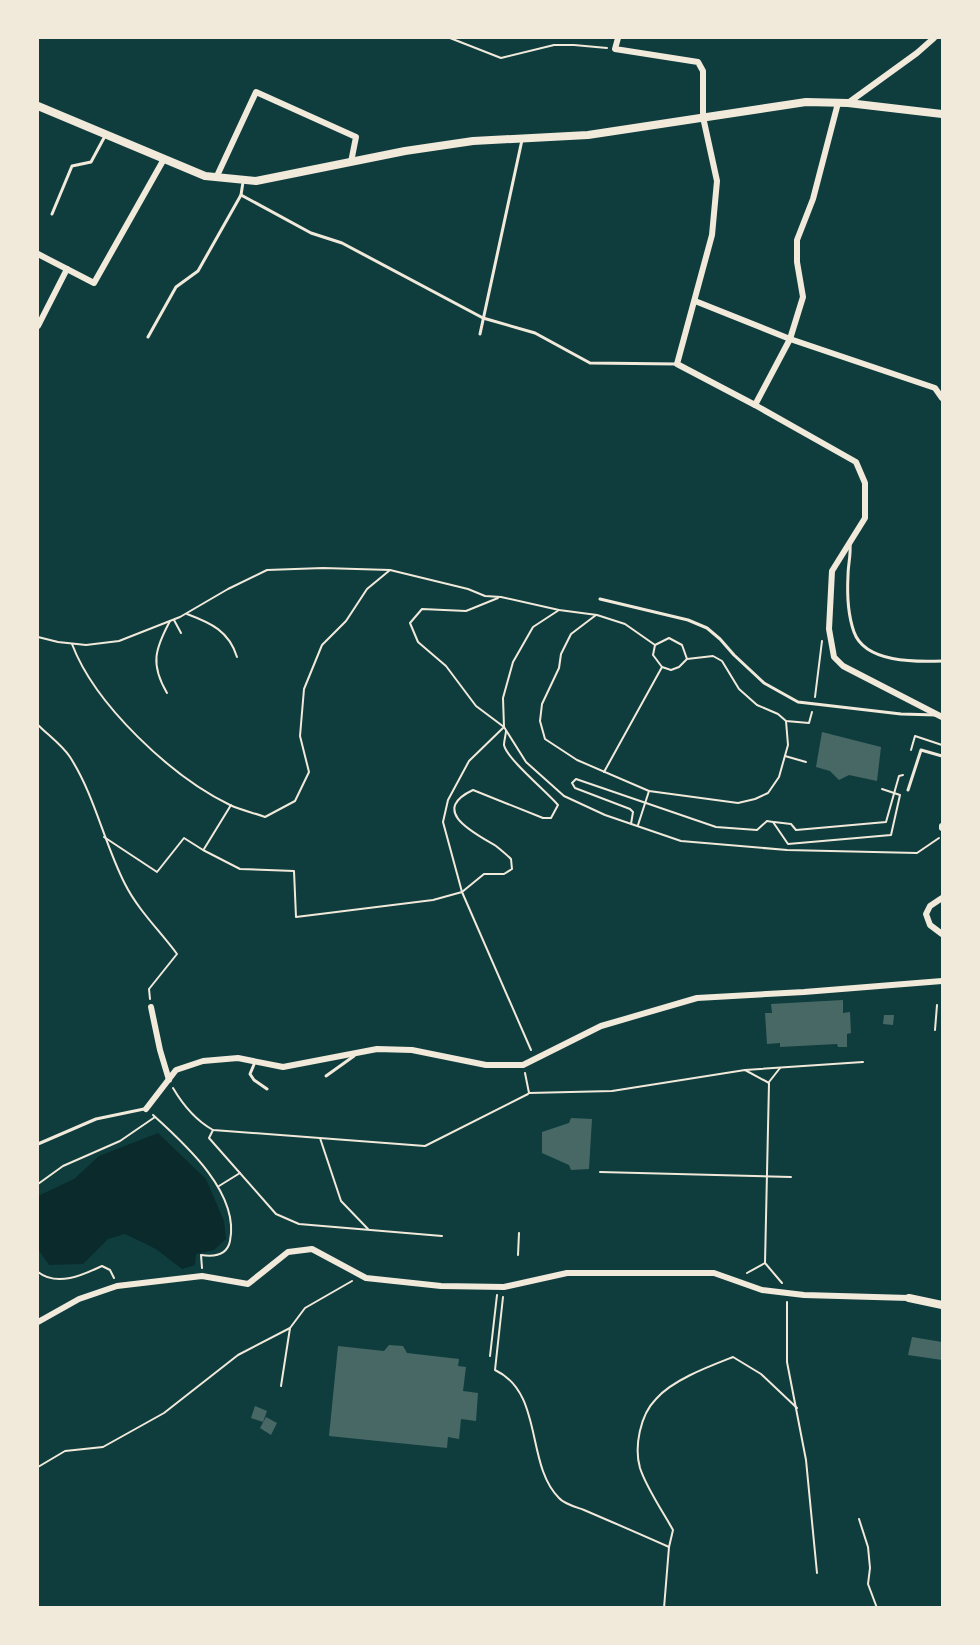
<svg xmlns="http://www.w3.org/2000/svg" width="980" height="1645" viewBox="0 0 980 1645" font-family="'Public Sans',sans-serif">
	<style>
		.water { fill: #0a2a2b }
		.building { fill: #486865 }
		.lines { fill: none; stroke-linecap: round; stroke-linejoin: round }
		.path { stroke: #f1e9da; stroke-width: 2 }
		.service { stroke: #f1e9da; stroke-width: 3 }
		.minor { stroke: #f1e9da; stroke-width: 6 }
		.tertiary { stroke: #f1e9da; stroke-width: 8 }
	</style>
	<rect width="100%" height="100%" fill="#0f3d3e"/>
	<!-- water -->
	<polygon class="water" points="158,1133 206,1179 224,1221 226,1239 214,1250 196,1254 195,1265 182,1269 156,1249 125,1234 108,1239 83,1264 49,1265 38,1249 38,1196 74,1179 99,1156"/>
	<!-- building -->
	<g class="building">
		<polygon points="822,732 881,747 877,781 849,775 839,780 830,771 816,767"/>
		<polygon points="843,1000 843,1013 850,1012 851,1033 847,1034 847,1047 838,1047 837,1044 780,1047 780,1043 767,1044 765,1013 772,1013 771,1004"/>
		<polygon points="884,1015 894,1015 893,1025 883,1024"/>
		<polygon points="571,1118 592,1119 589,1169 571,1170 569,1165 542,1153 542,1132 569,1123"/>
		<polygon points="912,1337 942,1342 942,1360 908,1355"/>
		<polygon points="389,1345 403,1346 407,1353 459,1359 458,1366 466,1367 463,1391 478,1393 476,1421 461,1419 459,1439 448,1437 447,1448 329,1436 338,1346 384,1351"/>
		<polygon points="255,1406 267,1411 263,1422 251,1418"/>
		<polygon points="266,1417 277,1423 271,1435 260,1428"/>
	</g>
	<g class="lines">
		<!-- path -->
		<g class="path">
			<polyline points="450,38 501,58 554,45 574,45 607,48"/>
			<polyline points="498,598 466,611 422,609 410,623 418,642 446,666 476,706 504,727 469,761 448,800 443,822 462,892 531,1050"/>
			<polyline points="559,610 533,627 513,662 503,698 504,727 526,762 564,796 605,815 681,841 787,850 917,853 939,838"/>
			<path d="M187 614C211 623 229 631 237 657"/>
			<polyline points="596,615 571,634 561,654 559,668 542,704 540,721 545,739 577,760 649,791 738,803 755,799 768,793 779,777 788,745 786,721"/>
			<polyline points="174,620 181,633"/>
			<polyline points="38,637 58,642 86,645 119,641 180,617 228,589 267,570 323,568 390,570 468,589 485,596 501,597 559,610 597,615 625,624 655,645 669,638 682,645 687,659 713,656 722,661 739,689 757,705 778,714 786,721 809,723 812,712"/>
			<path d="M72 644C95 705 172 777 230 805 241 810 254 813 265 817L295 801 309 772 300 736 304 689 322 645 346 621 367 589 390 570"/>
			<polyline points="655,645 653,655 662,667 671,670 679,667 687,659"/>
			<path d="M167 693C150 664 155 649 170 621"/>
			<polyline points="815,697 822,641"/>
			<path d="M38 725C48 735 62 745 70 757 95 796 104 843 125 884 138 910 160 931 177 954L149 989 150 999"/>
			<polyline points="911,750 915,736 942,745"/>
			<polyline points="785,756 806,762"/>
			<polyline points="604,772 662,667"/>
			<polyline points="774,822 791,824 796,830 886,822 899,776 903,775"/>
			<polyline points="631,824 633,812 630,809 575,788 572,783 576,779 716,827 757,830 767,821 773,822 788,844 891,835 900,795 882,789"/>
			<polyline points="638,825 649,791"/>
			<path d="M104 837 157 872 184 838 203 850 240 869 294 871 296 917 433 900 462 892 484 874H504L512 869 511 859C506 854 501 850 496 846 476 834 428 811 473 790L543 818H551L558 805C546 791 507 759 504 745 504 741 506 734 506 731"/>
			<polyline points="204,849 231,805"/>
			<polyline points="935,1030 937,1005"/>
			<polyline points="745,1070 863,1062"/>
			<polyline points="525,1073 529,1093 612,1091 745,1070 769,1083 765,1263 782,1283"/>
			<polyline points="769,1082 780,1068"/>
			<path d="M173 1088C183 1105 195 1120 213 1130L425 1146 528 1094"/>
			<path d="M153 1115C185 1144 240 1193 230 1241 227 1256 214 1257 201 1255L202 1268"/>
			<polyline points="213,1130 209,1138 276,1214 299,1224 442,1236"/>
			<polyline points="320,1138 341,1201 368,1229"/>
			<polyline points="600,1172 791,1177"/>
			<polyline points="38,1184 63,1166 120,1141 155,1117"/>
			<polyline points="219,1186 240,1173"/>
			<polyline points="518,1255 519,1233"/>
			<path d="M38 1272C57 1287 83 1275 102 1266L110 1270 114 1278"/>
			<polyline points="747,1273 765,1263"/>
			<path d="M503 1297 495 1370C544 1393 525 1464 559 1498 564 1504 576 1507 584 1510 612 1522 640 1534 669 1547"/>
			<polyline points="787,1302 787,1362 806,1460 817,1573"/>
			<polyline points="490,1356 497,1295"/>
			<polyline points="281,1386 290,1328"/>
			<polyline points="38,1467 65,1451 103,1447 164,1413 238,1355 290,1328 305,1308 352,1281"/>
			<polyline points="859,1519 868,1547 870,1568 868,1584 877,1608"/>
			<path d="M664 1608 669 1547 673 1530C663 1512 646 1487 640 1468 634 1447 640 1415 656 1399 672 1380 710 1366 733 1357L761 1374 797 1408"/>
		</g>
		<!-- service -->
		<g class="service">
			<polyline points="243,182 241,195 311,233 342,243 483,318 535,333 590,363 677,364"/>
			<polyline points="52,214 72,166 91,162 105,136"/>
			<polyline points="480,334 522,140"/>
			<polyline points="148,337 176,287 198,271 241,195"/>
			<path d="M850 544C851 555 848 565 848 576 847 594 848 615 854 632 865 663 916 662 942 661"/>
			<polyline points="600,599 688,620 707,628 720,639 734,655 764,683 798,702 901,714 936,715"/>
			<polyline points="908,790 921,750 942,756"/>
			<polyline points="255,1062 250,1074 254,1080 267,1089"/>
			<polyline points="326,1076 354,1056"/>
			<polyline points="38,1144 96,1119 144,1109"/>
		</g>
		<!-- minor -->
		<g class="minor">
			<polyline points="618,38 615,49 698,62 703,71 703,117 717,181 712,235 677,364 755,405 856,462 865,483 865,518 832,571 829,629 834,657 843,666 942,717"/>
			<polyline points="848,103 917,53 934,38"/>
			<polyline points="216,178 256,92 356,137 351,162"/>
			<polyline points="38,254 94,283 164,159"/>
			<polyline points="695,301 790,339 935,388 942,398"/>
			<polyline points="38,326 67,269"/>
			<polyline points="755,405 790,339 803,297 797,262 797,240 813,199 838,103"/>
			<polyline points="942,826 942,828"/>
			<polyline points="942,898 930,906 926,914 930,925 942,934"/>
			<polyline points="151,1007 160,1050 169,1080"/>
			<polyline points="146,1109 176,1070 203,1061 238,1058 283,1067 377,1049 412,1050 486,1065 523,1065 601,1026 697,998 804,992 942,981"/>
			<polyline points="38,1322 79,1299 117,1286 202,1276 248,1284 288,1252 312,1249 366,1278 441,1286 504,1287 567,1273 714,1273 762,1290 804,1295 909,1298"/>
		</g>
		<!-- tertiary -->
		<g class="tertiary">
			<polyline points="38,106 205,176 256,181 405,151 473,141 588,135 806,102 848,103 942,114"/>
			<polyline points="909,1298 942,1305"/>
		</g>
	</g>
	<!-- border -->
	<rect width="980" height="1645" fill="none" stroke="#f1e9da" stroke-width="78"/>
</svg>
